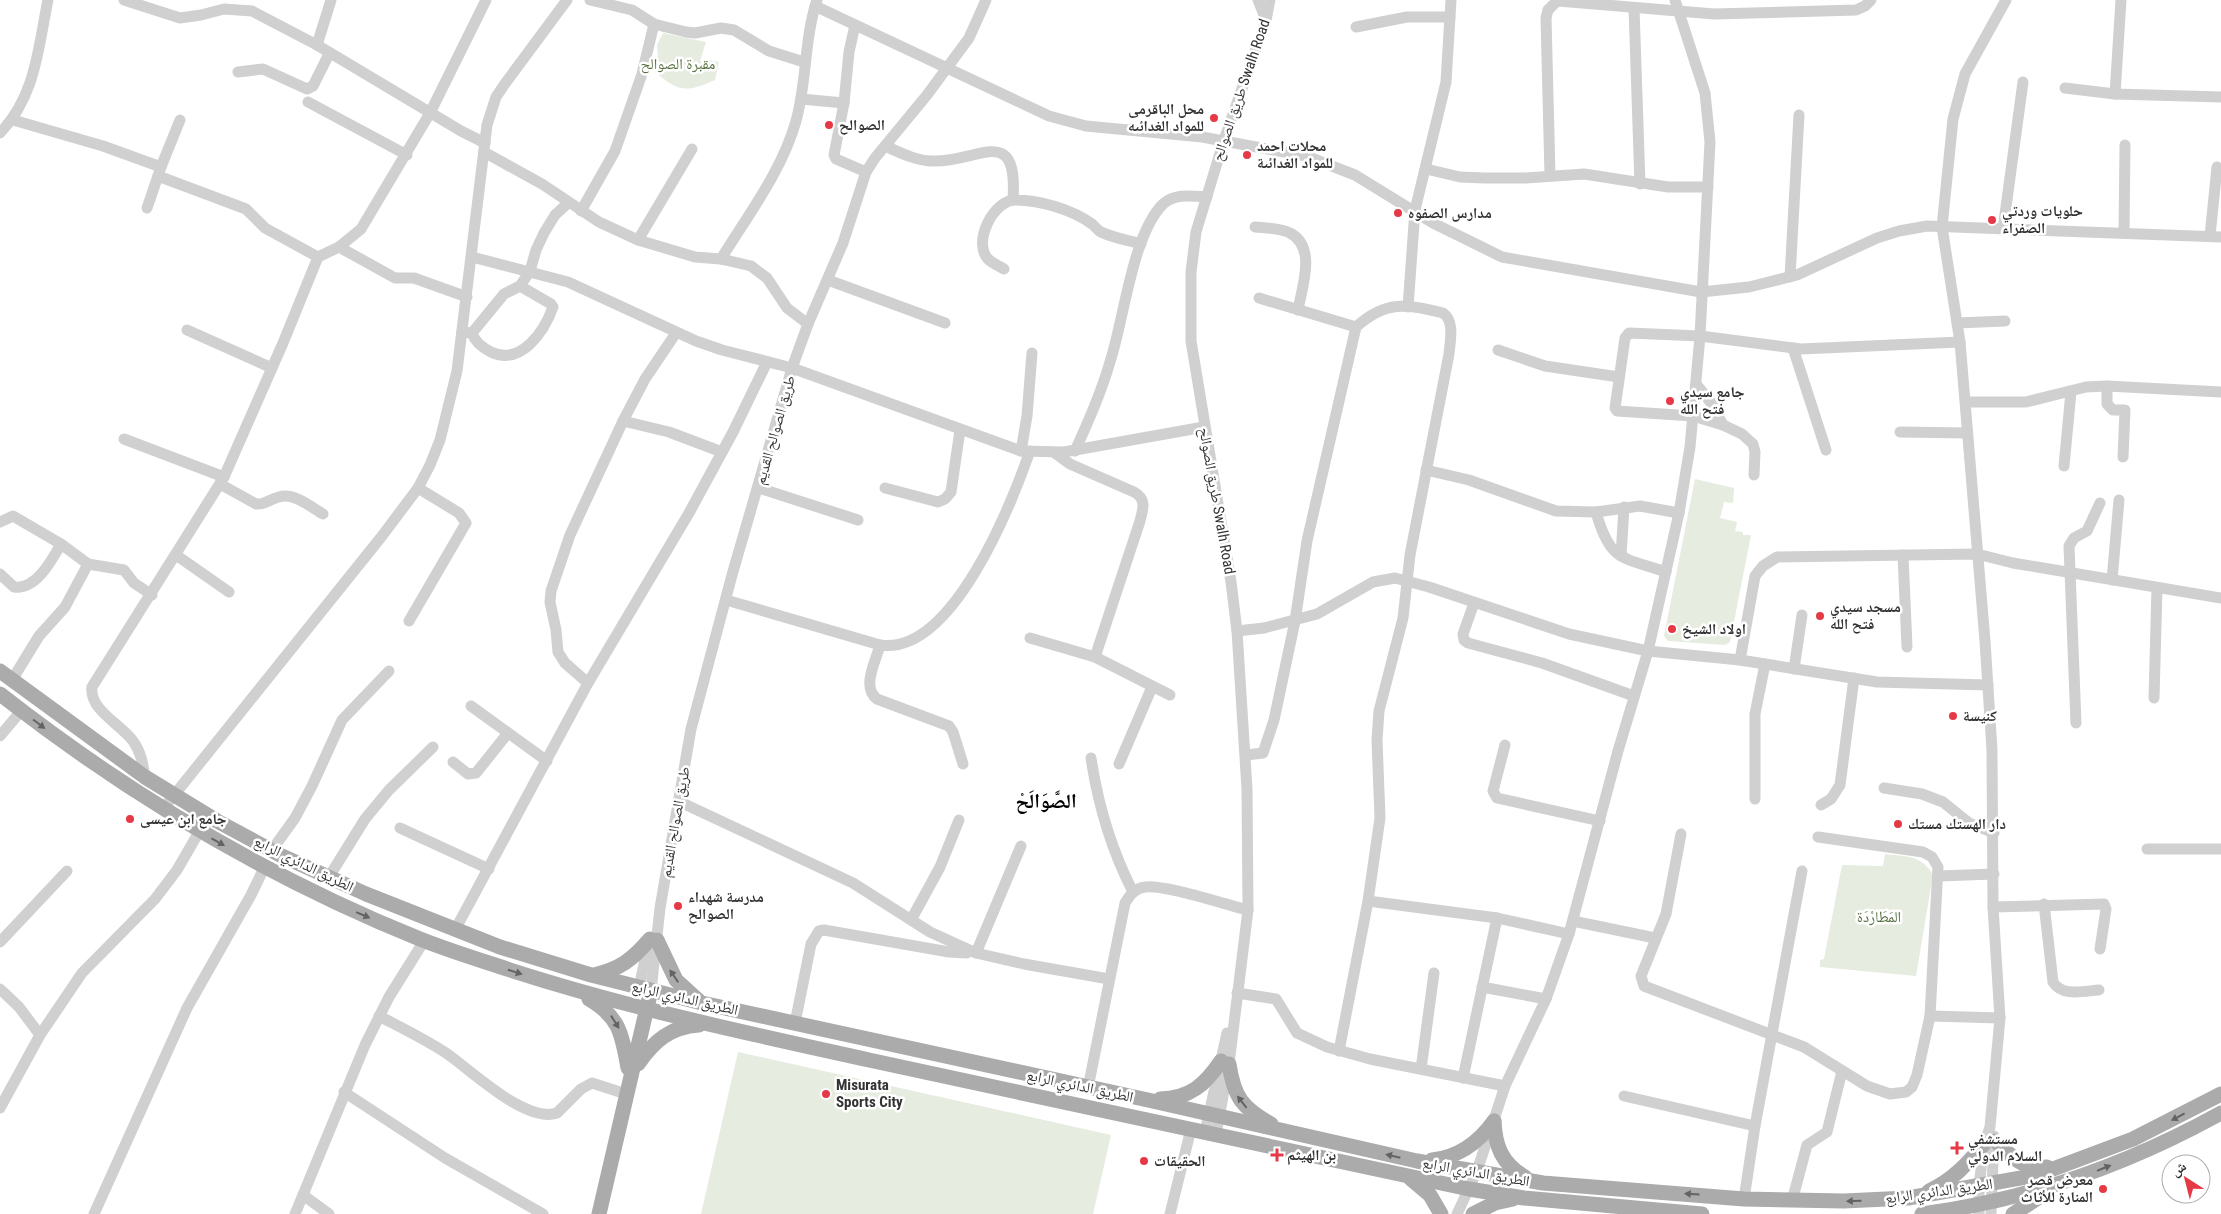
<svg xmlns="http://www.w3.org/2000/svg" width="2221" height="1214" viewBox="0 0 2221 1214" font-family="'Roboto Condensed','Noto Naskh Arabic',sans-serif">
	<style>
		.green { fill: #e6ecdf }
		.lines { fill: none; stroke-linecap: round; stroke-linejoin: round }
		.minor { stroke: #d0d0d0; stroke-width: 11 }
		.major { stroke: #ababab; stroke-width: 15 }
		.oneway { fill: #636363 }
		.poi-dot { fill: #e63946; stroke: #fff; stroke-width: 2 }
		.labels { text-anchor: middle; stroke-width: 5; stroke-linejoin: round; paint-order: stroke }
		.park-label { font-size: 15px; fill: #56703f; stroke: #fff }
		.street-label { font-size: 15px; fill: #333; stroke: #fff }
		.poi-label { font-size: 15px; font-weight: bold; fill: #333; stroke: #fff; text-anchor: start }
		.district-label { font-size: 20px; font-weight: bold; fill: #000; stroke: #fff }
	</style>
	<rect width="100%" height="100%" fill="#fff"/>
	<!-- green -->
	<g class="green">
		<path d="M663 33 706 42 700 61 706 64 708 60 719 62 715 80C686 93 678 92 654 71L658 56 657 45Z"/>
		<polygon points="1695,479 1734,488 1733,503 1724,502 1720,518 1737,522 1735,531 1743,532 1743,535 1751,535 1730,642 1725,645 1668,641 1664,636"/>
		<path d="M1885 854C1906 857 1921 854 1933 875L1916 976 1820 967V960L1824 959 1842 865 1883 866Z"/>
		<polygon points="738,1052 1111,1135 1093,1214 701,1214"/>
	</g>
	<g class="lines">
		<!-- minor -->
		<g class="minor">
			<polyline points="124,0 180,18 201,15 224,9 252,11 317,45 461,131 485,143"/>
			<polyline points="590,0 632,10 654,24 686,32 695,33 721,28 734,30 769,51 804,62"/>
			<polyline points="1258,0 1266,20"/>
			<polyline points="1558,1 1714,14 1856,10 1865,6 1871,0"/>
			<polyline points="815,6 1049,116 1086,126 1202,137 1306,156 1355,175 1433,223 1502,257 1701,292 1749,287 1797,275 1877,238 1899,231 1927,226 2221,237"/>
			<polyline points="1634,8 1640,184"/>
			<polyline points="855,25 849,52 844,103 834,155 836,159 866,172"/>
			<polyline points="1356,27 1407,17 1450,17"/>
			<polyline points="317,45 331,0"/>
			<polyline points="238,72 263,69 307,89 313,86 329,54"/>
			<polyline points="2065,88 2115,94 2221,97"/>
			<polyline points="2115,94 2121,0"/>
			<polyline points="801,99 844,103"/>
			<polyline points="308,102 407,155"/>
			<polyline points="13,120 103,146 161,167 147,208"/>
			<path d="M0 133C36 96 38 48 48 0"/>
			<path d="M885 146C899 152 916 161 932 161 978 163 1018 121 1013 200"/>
			<polyline points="484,152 542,184 599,222 638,240 695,257 721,259 751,266 767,278 787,308 808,324"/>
			<polyline points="161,167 180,120"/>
			<polyline points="1426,169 1460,177 1484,178 1526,178 1584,174 1668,187 1708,187"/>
			<polyline points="1550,175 1546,18 1548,10 1558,0"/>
			<polyline points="158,176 246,209 265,228 318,257"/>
			<polyline points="581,211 615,151 642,74 654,24"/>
			<path d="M1255 227C1266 228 1281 228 1290 233 1317 247 1302 287 1298 310"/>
			<polyline points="2003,229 2023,82"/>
			<polyline points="2124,232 2125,145"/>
			<polyline points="2210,236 2217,167"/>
			<polyline points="638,240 692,149"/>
			<polyline points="339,247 395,278 414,278 467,297"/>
			<polyline points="472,257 568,282 696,341 722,350 792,368 1021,451 1064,452 1204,427"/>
			<path d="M721 259C748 215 782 171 796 121 807 82 804 39 817 0"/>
			<path d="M1004 269C999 266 992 263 988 259 972 242 994 199 1016 200 1040 200 1073 210 1092 224 1095 226 1097 230 1101 232 1113 238 1128 240 1141 244"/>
			<polyline points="1790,277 1799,115"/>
			<polyline points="828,280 945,323"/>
			<polyline points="1259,298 1356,327"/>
			<polyline points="1408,307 1415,210 1446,82 1451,0"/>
			<polyline points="1957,323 2005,321"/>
			<polyline points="187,330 272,368"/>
			<polyline points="462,332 472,333 504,294 520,286 530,271 536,250 544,233 555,215 568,203"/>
			<path d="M472 333C475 342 483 348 491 352 521 366 544 332 553 307L551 304 520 286"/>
			<polyline points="1793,348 1826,450"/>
			<polyline points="1498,350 1545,366 1619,377"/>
			<polyline points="1696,384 1712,404 1723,425"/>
			<polyline points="2107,386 2107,404 2113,410 2125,410 2123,457"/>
			<polyline points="1966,402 2026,402 2086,387 2107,386 2221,392"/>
			<polyline points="623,421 669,432 722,452"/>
			<polyline points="1900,432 1967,433"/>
			<polyline points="124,439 224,477"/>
			<polyline points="1021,451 1027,416 1032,353"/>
			<path d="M1075 451C1088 422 1101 393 1110 362 1124 320 1132 235 1163 204 1175 193 1192 196 1207 197"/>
			<path d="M1055 453 1070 464 1134 492C1147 499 1143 509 1140 521L1095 657"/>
			<polyline points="2064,466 2071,392"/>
			<polyline points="1426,470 1469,480 1556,511 1596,512 1640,506 1679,513"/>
			<polyline points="1754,475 1755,452 1753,444 1742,434 1723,425 1693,416 1617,411 1615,408 1625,338 1629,333 1700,336 1801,349 1960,342"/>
			<path d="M220 484 256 504C264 505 270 499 279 497 293 492 311 507 323 514"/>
			<polyline points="759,488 858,520"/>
			<polyline points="885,488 938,502 945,499 951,492 960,430"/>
			<path d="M1596 512C1610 562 1622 557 1666 572"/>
			<polyline points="0,522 13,516 61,544 88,564"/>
			<polyline points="176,555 229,592"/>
			<polyline points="1903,555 1907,647"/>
			<polyline points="1621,556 1624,507"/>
			<path d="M0 574 14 587C36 590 52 560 61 544"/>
			<polyline points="2112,580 2119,500"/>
			<path d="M726 600 880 645C952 656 1011 505 1030 451"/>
			<polyline points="1474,603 1463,634 1464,640 1468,643 1542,663 1634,696"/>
			<polyline points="409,621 466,523 459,513 418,488"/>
			<polyline points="1237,631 1264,628 1317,614 1373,582 1395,578 1429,587 1569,634 1648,651 1740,660 1877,682 1988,685"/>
			<polyline points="1030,638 1095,657 1170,695"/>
			<path d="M880 645C876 661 861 687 877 699L949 726 953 732 963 764"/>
			<polyline points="1740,660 1755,576 1763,566 1777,557 1977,554 2013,563 2221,598"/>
			<polyline points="1794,669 1802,615"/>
			<polyline points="12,680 39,636 65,607 88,564 124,570 134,583 152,595"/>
			<polyline points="588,683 565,663 558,652 556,630 550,602 551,591 570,535 623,421 645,379 676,333"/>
			<polyline points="2154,698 2157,588"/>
			<polyline points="471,706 547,761"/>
			<polyline points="2076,723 2069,546 2074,538 2087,531 2100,503"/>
			<polyline points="0,736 21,711"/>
			<polyline points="1505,745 1493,791 1497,798 1600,821"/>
			<path d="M1246 755 1263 753 1274 720 1295 621 1307 541 1356 327C1386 300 1406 304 1443 313 1455 321 1450 341 1449 354L1410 555 1403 618 1379 711 1377 740 1380 818 1368 901 1339 1051"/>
			<path d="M1091 758C1098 805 1111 849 1133 892"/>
			<polyline points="453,762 468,774 476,773 508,733"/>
			<polyline points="1119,764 1152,687"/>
			<path d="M145 777C143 764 141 752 133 741 121 724 89 710 92 687L224 477 283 343 318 257 339 247 361 229 430 113 486 0"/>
			<polyline points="1884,788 1922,794 1943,802 1969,823 1994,833"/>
			<polyline points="1755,799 1755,714 1765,664"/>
			<polyline points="678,801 853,883 930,932 976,953 1024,964 1109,979"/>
			<polyline points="1821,805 1831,799 1840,785 1854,678"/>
			<polyline points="163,809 382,536 418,488 430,465 440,440 457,371 487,125 496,97 504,85 567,0"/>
			<polyline points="400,828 489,869"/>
			<polyline points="1681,834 1666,914 1641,976 1644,986 1804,1047 1867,1086 1890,1094 1906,1092 1912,1087 1917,1075 1930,1016 1938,867 1932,857 1923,852 1818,837"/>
			<polyline points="2147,849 2221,849"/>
			<polyline points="272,850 295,818 312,786 342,720 389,671"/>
			<polyline points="1939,876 1994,874"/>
			<polyline points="329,877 365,819 389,790 433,747"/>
			<polyline points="1368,901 1497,918 1569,934"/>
			<path d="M2044 904 2053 982C2062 997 2084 991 2099 990"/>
			<polyline points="1993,907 2104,904 2106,909 2100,949"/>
			<polyline points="911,920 940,867 959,820"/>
			<polyline points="1573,921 1655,938"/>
			<polyline points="455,930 588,683 689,513 733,432 767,362"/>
			<polyline points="0,942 67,871"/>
			<polyline points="976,953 1021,846"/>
			<polyline points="1482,987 1546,999"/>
			<polyline points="639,988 649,941"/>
			<polyline points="0,989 19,1007 40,1035"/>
			<polyline points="651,991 660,908 691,729 732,575 792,368 808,324 843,243 866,172 875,158 927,95 969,38 986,0"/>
			<polyline points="1237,993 1276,999 1297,1033 1327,1047 1370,1059 1505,1086"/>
			<path d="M379 1016C402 1028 425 1039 446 1053 471 1070 526 1124 557 1113L581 1089 592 1083 626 1094"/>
			<polyline points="1930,1016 2000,1018"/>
			<polyline points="795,1023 811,944 819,931 824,930 949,952 967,953"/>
			<polyline points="1421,1069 1434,973"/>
			<polyline points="1463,1078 1497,918"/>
			<path d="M1088 1088 1125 903C1130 895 1135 888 1145 887 1164 884 1226 905 1248 910"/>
			<polyline points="344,1092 445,1158 543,1214"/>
			<polyline points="1624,1096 1755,1126"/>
			<polyline points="0,1108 40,1035 82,973 155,899 177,870 199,832"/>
			<polyline points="1205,1132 1227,1033"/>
			<polyline points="1216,1134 1229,1064 1248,910 1247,789 1237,631 1231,582 1191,341 1191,272 1196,232 1224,140 1266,20 1270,0"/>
			<polyline points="303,1195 329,1214"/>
			<polyline points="1744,1199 1755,1126 1802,871"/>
			<polyline points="1792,1201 1807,1145 1827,1132 1842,1071"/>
			<polyline points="94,1214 187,1008 251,895 264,868"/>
			<polyline points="295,1214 365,1045 389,997 424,941"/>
			<polyline points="1170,1214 1191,1129"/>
			<polyline points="1457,1214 1477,1171 1505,1086 1546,999 1569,934 1618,751 1648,651 1679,513 1690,447 1700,336 1710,142 1705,93 1675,0"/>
			<polyline points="1979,1214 1979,1186 1984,1144 1990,1127 2000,1018 1993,907 1992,750 1985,641 1960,342 1942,227 1953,119 1965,74 2006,0"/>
			<polyline points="1991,1214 1994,1136"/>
		</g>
		<!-- major -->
		<g class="major">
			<polyline points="0,671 145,777 217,821 280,855 366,894 500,947 591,975 702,1003 1148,1100 1417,1161 1543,1183 1744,1199 1844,1201 1908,1198 2037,1175 2133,1139 2221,1094"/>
			<path d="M0 694C129 795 269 878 420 939 445 949 470 957 495 965 618 1006 743 1032 869 1060 1069 1103 1269 1147 1469 1189L1524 1198 1702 1214"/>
			<polyline points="657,940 676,980 699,1001"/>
			<path d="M594 975C620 969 632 960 650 939"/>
			<path d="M589 999C620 1017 622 1035 628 1068"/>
			<path d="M638 1064C654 1041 670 1027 699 1025"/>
			<path d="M1229 1064C1234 1097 1242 1108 1271 1124"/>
			<path d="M1160 1099C1190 1098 1205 1085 1221 1061"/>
			<path d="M1494 1121C1495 1146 1502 1164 1525 1177"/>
			<path d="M1995 1141C2012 1156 2022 1170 2047 1167"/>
			<path d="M1432 1160C1459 1157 1479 1142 1494 1121"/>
			<polyline points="1411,1179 1430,1195 1441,1214"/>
			<path d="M1929 1191C1953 1180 1967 1164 1984 1144"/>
			<polyline points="599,1214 649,999"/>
			<polyline points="1473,1214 1495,1203 1513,1199"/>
			<path d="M1922 1214C2029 1200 2127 1165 2221 1113"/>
			<polyline points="2013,1214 2041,1196"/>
		</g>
	</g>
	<!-- one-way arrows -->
	<defs><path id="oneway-solid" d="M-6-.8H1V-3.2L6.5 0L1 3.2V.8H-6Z" transform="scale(1.25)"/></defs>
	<g class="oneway">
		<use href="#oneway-solid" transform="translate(39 724) rotate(37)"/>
		<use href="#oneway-solid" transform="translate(218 842) rotate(29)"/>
		<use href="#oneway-solid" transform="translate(363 915) rotate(23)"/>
		<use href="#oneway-solid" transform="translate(515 972) rotate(18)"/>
		<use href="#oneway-solid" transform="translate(674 976) rotate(-124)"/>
		<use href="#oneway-solid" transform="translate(615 1022) rotate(58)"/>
		<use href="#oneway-solid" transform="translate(1242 1102) rotate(-128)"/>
		<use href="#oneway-solid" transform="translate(2178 1117) rotate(152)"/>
		<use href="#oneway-solid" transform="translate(1393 1156) rotate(-167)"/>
		<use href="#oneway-solid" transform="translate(2104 1168) rotate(-22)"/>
		<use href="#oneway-solid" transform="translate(1692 1194) rotate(-176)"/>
		<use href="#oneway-solid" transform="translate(1854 1201) rotate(178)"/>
	</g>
	<!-- markers -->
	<g class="poi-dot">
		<circle cx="1214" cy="118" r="5"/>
		<circle cx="829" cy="125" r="5"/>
		<circle cx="1247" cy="155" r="5"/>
		<circle cx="1398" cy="213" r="5"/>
		<circle cx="1992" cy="220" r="5"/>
		<circle cx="1670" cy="401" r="5"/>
		<circle cx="1820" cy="616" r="5"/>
		<circle cx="1672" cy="629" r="5"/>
		<circle cx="1953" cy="716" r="5"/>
		<circle cx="130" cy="819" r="5"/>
		<circle cx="1898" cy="824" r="5"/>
		<circle cx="678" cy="906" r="5"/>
		<circle cx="826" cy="1094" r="5"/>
		<path d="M1954.5 1140.5h5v5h5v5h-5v5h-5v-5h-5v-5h5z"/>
		<path d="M1274.5 1147.5h5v5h5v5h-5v5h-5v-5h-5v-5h5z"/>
		<circle cx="1144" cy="1161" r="5"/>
		<circle cx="2103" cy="1189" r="5"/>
	</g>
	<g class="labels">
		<!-- park labels -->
		<g class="park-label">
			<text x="678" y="69">مقبرة الصوالح</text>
			<text x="1879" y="922">المَطَارْدَة</text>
		</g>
		<!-- street labels -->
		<g class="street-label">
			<text transform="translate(1241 90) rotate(-71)" y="5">طريق الصوالح Swalh Road</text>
			<text transform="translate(775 430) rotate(-74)" y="5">طريق الصوالح القديم</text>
			<text transform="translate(1217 501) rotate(80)" y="5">طريق الصوالح Swalh Road</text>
			<text transform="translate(675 822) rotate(-80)" y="5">طريق الصوالح القديم</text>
			<text transform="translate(304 864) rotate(26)" y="5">الطريق الدائري الرابع</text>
			<text transform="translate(685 998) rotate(13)" y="5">الطريق الدائري الرابع</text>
			<text transform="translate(1080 1086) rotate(12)" y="5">الطريق الدائري الرابع</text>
			<text transform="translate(1476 1172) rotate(10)" y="5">الطريق الدائري الرابع</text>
			<text transform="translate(1939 1191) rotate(-8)" y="5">الطريق الدائري الرابع</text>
		</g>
		<!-- poi labels -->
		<g class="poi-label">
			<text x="1204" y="114" text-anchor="end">محل الباقرمى<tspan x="1204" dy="17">للمواد الغدائىه</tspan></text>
			<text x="839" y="130">الصوالح</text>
			<text x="1257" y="151">محلات احمد<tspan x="1257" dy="17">للمواد الغدائىة</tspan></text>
			<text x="2002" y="216">حلويات وردتي<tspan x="2002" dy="17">الصفراء</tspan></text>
			<text x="1408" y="218">مدارس الصفوه</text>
			<text x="1680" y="397">جامع سيدي<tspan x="1680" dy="17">فتح الله</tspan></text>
			<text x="1830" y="612">مسجد سيدي<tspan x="1830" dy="17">فتح الله</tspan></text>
			<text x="1682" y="634">اولاد الشيخ</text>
			<text x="1963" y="721">كنيسة</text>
			<text x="140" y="824">جامع ابن عيسى</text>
			<text x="1908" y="829">دار الهستك مستك</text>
			<text x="688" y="902">مدرسة شهداء<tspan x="688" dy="17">الصوالح</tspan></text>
			<text x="836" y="1090">Misurata<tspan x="836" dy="17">Sports City</tspan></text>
			<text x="1968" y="1144">مستشفي<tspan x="1968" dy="17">السلام الدولي</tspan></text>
			<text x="1287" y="1160">بن الهيثم</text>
			<text x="1154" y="1166">الحقيقات</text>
			<text x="2093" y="1185" text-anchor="end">معرض قصر<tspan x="2093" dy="17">المنارة للأثاث</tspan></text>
		</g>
		<!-- district labels -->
		<g class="district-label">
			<text x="1046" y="808">الصَّوَالَحْ</text>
		</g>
	</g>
	<!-- north arrow -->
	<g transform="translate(2186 1179) rotate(324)"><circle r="24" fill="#ffffff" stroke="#adadad"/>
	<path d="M0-4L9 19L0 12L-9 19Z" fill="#e63946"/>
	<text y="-8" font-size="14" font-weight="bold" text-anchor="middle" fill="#333333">ش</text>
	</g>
</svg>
